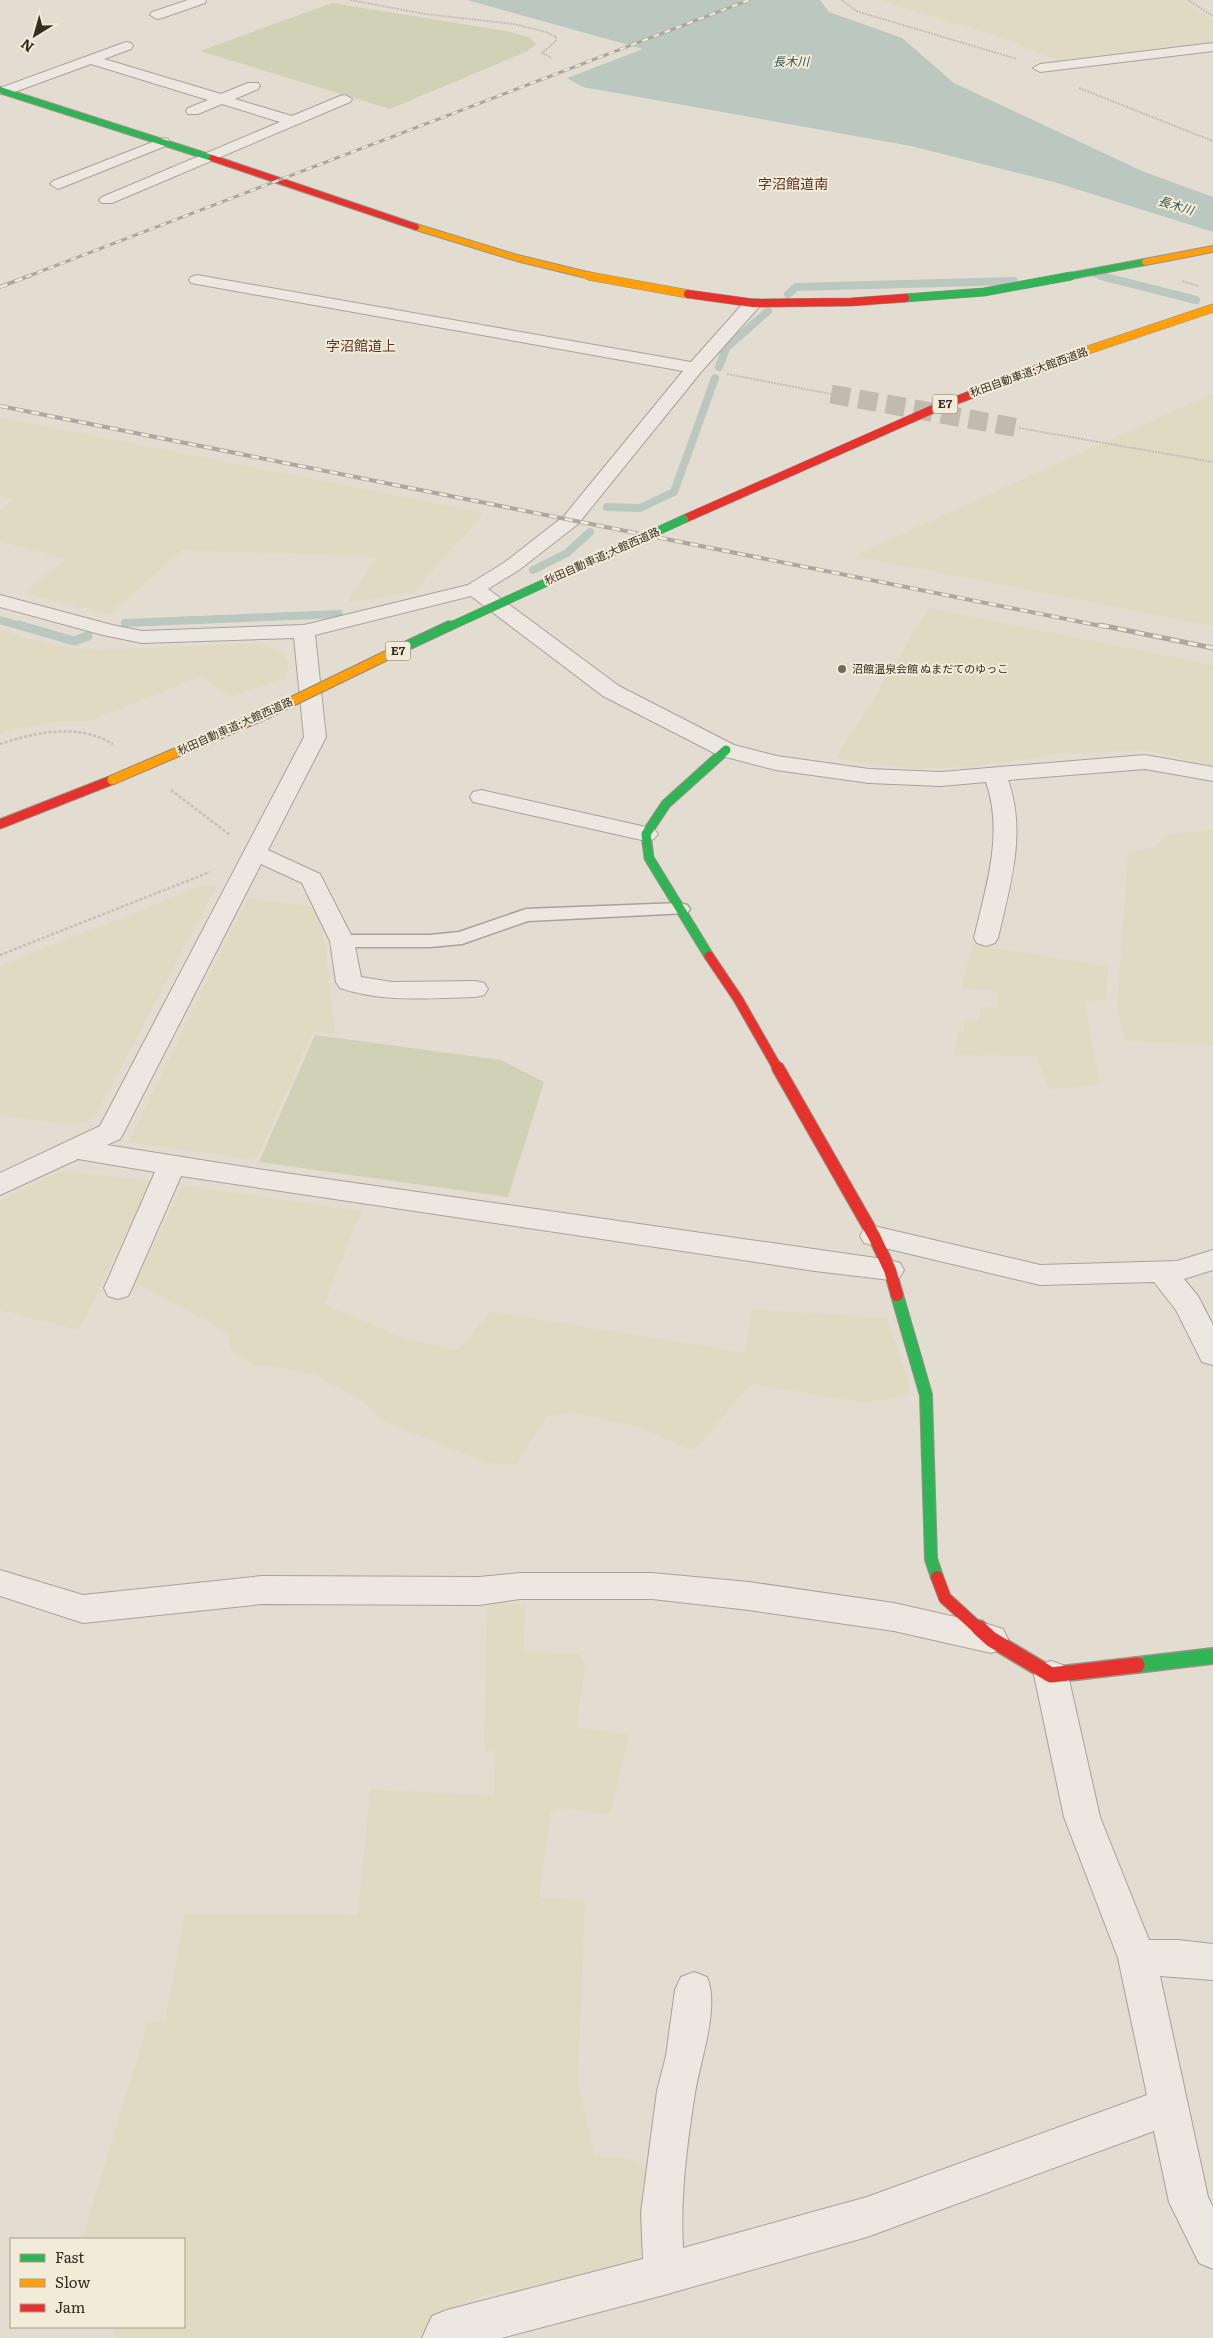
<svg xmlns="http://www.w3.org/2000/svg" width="1213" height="2338" viewBox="0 0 1213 2338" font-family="Literata,'Noto Sans JP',serif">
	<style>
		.farmland { fill: #e0dac3 }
		.green { fill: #d1d1b6 }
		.water { fill: #bbc8c0 }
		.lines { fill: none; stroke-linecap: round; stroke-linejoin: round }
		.stream-far2 { stroke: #bbc8c0; stroke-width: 6 }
		.stream-far1 { stroke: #bbc8c0; stroke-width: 8 }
		.stream { stroke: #bbc8c0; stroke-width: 9 }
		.street-tunnel { stroke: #c1baae; stroke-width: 19; stroke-dasharray: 19 9; stroke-linecap: butt }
		.lane-casing { stroke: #a8a299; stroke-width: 3 }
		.street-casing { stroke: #a8a299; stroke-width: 2 }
		.fast-far4-casing { stroke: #989289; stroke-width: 8 }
		.fast-far3-casing { stroke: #989289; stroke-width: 9 }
		.fast-far2-casing { stroke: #989289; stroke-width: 11 }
		.fast-far1-casing { stroke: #989289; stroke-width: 14 }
		.fast-casing { stroke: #989289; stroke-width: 18 }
		.slow-far1-casing { stroke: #989289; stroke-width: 8 }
		.slow-casing { stroke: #989289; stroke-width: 9 }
		.jam-far4-casing { stroke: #989289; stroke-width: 8 }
		.jam-far3-casing { stroke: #989289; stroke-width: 9 }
		.jam-far2-casing { stroke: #989289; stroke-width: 11 }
		.jam-far1-casing { stroke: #989289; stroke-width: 14 }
		.jam-casing { stroke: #989289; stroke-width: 18 }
		.path-far1 { stroke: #c4bfb8; stroke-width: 2; stroke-dasharray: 2 1; stroke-linecap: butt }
		.path { stroke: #c4bfb8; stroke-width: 2.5; stroke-dasharray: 3 2; stroke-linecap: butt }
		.lane { fill: #ece8e1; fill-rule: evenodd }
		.street { fill: #ece8e1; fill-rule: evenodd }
		.fast-far4 { stroke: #30b455; stroke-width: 6 }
		.fast-far3 { stroke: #30b455; stroke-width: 8 }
		.fast-far2 { stroke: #30b455; stroke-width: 9 }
		.fast-far1 { stroke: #30b455; stroke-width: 12 }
		.fast { stroke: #30b455; stroke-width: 15 }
		.slow-far1 { stroke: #ff9f0a; stroke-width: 6 }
		.slow { stroke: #ff9f0a; stroke-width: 8 }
		.jam-far4 { stroke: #e5322d; stroke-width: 6 }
		.jam-far3 { stroke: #e5322d; stroke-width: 8 }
		.jam-far2 { stroke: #e5322d; stroke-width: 9 }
		.jam-far1 { stroke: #e5322d; stroke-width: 12 }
		.jam { stroke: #e5322d; stroke-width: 15 }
		.rail-far2-casing { stroke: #aca7a1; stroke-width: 3 }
		.rail-far1-casing { stroke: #aca7a1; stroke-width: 4 }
		.rail-casing { stroke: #aca7a1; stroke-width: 5 }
		.rail-far2 { stroke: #f2ebd8; stroke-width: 2; stroke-dasharray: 6; stroke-linecap: butt }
		.rail-far1 { stroke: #f2ebd8; stroke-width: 2.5; stroke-dasharray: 8; stroke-linecap: butt }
		.rail { stroke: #f2ebd8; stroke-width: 3; stroke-dasharray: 9; stroke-linecap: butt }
		.fast-bridge-far1-casing { stroke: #8e8880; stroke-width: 9; stroke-linecap: butt }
		.fast-bridge-casing { stroke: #8e8880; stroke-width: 11; stroke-linecap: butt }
		.slow-bridge-casing { stroke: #8e8880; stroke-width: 11; stroke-linecap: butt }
		.fast-bridge-far1 { stroke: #30b455; stroke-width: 8 }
		.fast-bridge { stroke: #30b455; stroke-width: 9 }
		.slow-bridge { stroke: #ff9f0a; stroke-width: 9 }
		.poi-dot { fill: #736a5f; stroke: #f2ebd8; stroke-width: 2 }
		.labels { text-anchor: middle; stroke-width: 4; stroke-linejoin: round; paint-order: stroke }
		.far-street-label { font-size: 11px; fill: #372c22; stroke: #f2ebd8 }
		.far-poi-label { font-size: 11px; fill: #372c22; stroke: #f2ebd8; text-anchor: start }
		.far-water-label { font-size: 12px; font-style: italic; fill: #335452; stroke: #f2ebd8 }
		.shield { fill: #f2ebd8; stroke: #6f6559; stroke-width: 1 }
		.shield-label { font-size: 12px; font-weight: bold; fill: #372c22 }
		.far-quarter-label { font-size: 14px; fill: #5e3226; stroke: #f2ebd8 }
	</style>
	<rect width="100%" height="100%" fill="#e3ddd1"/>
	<!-- farmland -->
	<g class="farmland">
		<polygon points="878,0 1181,0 1213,21 1213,42 1057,60 1000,37"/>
		<polygon points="1213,393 1213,626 853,556"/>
		<polygon points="0,417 484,513 414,592 347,603 377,557 182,550 109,615 24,593 65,559 0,542 0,510 13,500 0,496"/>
		<polygon points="929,608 1213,665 1213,765 1143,750 1058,754 969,767 918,769 836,759"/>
		<polygon points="0,630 56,646 97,650 249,643 265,645 282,653 289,665 285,678 229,697 202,676 87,722 55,722 15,729 0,734"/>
		<polygon points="1213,829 1213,1045 1125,1041 1117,1006 1128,853 1154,847 1168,835"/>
		<polygon points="217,885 96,1115 86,1122 70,1125 0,1115 0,965 142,910 197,886"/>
		<polygon points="248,898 321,908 335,1034 313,1031 256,1160 128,1142"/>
		<polygon points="973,944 1108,967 1106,1000 1084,1001 1100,1084 1050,1090 1035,1056 954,1055 958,1030 963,1032 965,1020 979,1021 980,1007 997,1007 998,991 961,988"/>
		<polygon points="63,1171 151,1181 79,1330 0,1310 0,1200"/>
		<polygon points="182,1185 362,1211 324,1304 404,1338 455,1350 464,1344 490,1311 745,1353 752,1309 887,1318 909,1383 908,1395 865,1403 751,1384 694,1451 638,1427 571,1412 547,1416 516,1464 488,1463 386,1422 362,1401 315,1375 279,1367 253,1365 231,1350 227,1332 136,1283"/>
		<polygon points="487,1602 525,1604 524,1651 580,1654 585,1668 576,1727 629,1735 610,1815 566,1808 551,1812 539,1898 585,1900 578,2084 595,2156 635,2159 648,2168 647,2264 483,2295 444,2318 422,2338 117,2338 113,2327 184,2327 184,2239 82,2239 148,2023 165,2020 185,1914 358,1915 370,1789 494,1796 495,1751 485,1752 484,1737"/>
	</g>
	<!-- green -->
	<g class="green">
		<polygon points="332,3 506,31 529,37 536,44 528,51 390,109 200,51"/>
		<polygon points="315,1035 501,1060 544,1082 508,1197 259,1162"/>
	</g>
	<!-- water -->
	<polygon class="water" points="467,0 820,0 829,12 902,38 954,83 1142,171 1213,197 1213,232 1054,182 911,146 583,87 567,78 643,49"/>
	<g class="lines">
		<!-- stream-far2 -->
		<polyline class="stream-far2" points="1090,273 1106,277"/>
		<!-- stream-far1 -->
		<g class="stream-far1">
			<polyline points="1101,276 1196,300"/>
			<polyline points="788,294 796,287 1014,281"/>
			<polyline points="719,367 726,348 768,311"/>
			<polyline points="607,507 640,508 674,492 715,378"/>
			<polyline points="533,570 567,553 590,532"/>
			<polyline points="0,620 24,627"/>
			<polyline points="125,623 339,614"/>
		</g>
		<!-- stream -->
		<polyline class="stream" points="19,625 74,641 88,636"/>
		<!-- street-tunnel -->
		<polyline class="street-tunnel" points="831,394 1019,428"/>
		<defs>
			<polygon id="lane" points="680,903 687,905 690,909 687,913 528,921 462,944 430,947 342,947 335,945 332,941 335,937 342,935 430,935 459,932 526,909"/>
			<g id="street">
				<polygon points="188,0 206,0 205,3 162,18 157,19 150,15 152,12"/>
				<polygon points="126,42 131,43 133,46 131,49 104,59 221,94 248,83 258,83 260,86 258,89 235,99 292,116 340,96 345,95 352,99 350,102 112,203 102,203 99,200 102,197 280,122 222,104 198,114 188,114 186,111 188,108 208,100 91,64 9,94 0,94 0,88"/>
				<polygon points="1213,43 1213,51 1040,72 1033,68 1040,64"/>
				<polygon points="163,138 168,139 170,142 168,145 58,189 50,184 53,181"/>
				<path d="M197 275 691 362 747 299H759L761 303 759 307 701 372 578 524 519 570 488 589 619 686 734 745 777 756 869 769 941 772 1145 755 1213 767V781L1145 769 1008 780C1027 833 1010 885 998 938L995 943 986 946 977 943 974 938C986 886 1004 834 986 782L941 786 869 783 776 770 718 755 603 696 471 596 315 635 326 737 268 850 320 874 354 941 361 977 392 982 475 981 484 983 488 989 484 995 475 997C430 998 384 1003 340 988L336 982 330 941 302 883 261 864 124 1132 120 1139 107 1145 257 1169 890 1260 900 1263 904 1270 900 1277 890 1280 815 1271 181 1176 132 1288 128 1296 118 1299 108 1296 104 1288 155 1172 78 1159 0 1195V1173L100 1126 304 737 294 638 142 643 103 635 0 607V595L112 625 142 631 304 625 468 585 505 562 564 516 683 371 191 283 189 280 191 277Z"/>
				<polygon points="481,790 646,827 654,829 658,834 654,839 646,841 473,802 470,797 473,792"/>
				<polygon points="874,1226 1040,1265 1177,1261 1213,1250 1213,1270 1184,1279 1198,1296 1213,1325 1213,1365 1202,1362 1176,1310 1154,1282 1040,1285 864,1243 860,1236 864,1229"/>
				<polygon points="0,1570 83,1595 262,1576 479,1577 520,1573 652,1573 749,1582 894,1603 991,1625 1003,1629 1008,1639 1003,1649 991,1653 894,1631 749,1610 652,1599 520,1599 479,1605 262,1604 83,1623 0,1596"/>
				<path d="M1051 1661 1063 1665 1068 1675 1100 1817 1149 1940H1178L1213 1944V1980L1160 1976 1208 2197 1213 2207V2269L1199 2263 1169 2202 1154 2131 867 2237 664 2295 501 2338H422L432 2316 447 2310 643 2259 641 2213 657 2091 666 2056 675 1990 681 1977 694 1972 707 1977C720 2007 700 2061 695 2093 687 2144 680 2197 683 2248L867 2197 1147 2095 1118 1958 1064 1817 1034 1675 1039 1665Z"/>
			</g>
			<g id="fast-far4">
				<polyline points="0,90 212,158"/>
				<polyline points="1065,277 1145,262"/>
			</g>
			<polyline id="fast-far3" points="905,298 984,292 1071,276"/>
			<polyline id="fast-far2" points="709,956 649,858 646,834 666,804 726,750"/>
			<polyline id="fast-far1" points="897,1295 926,1395 931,1559 937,1577"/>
			<polyline id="fast" points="1137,1665 1213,1656"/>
			<g id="slow-far1">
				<polyline points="416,227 517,258 595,277"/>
				<polyline points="1145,262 1213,249"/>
			</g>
			<g id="slow">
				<polyline points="589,276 688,294"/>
				<polyline points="1082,352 1213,308"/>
			</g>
			<polyline id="jam-far4" points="212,158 416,227"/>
			<g id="jam-far3">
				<polyline points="688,294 753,303 851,302 905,298"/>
				<polyline points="684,519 931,410 1082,352"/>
			</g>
			<g id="jam-far2">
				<polyline points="0,824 112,780"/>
				<polyline points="709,956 738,999 778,1069"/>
			</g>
			<g id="jam-far1">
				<polyline points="778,1068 874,1236 890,1270 897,1295"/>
				<polyline points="937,1577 945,1598 980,1630"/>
			</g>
			<polyline id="jam" points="979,1628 991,1639 1051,1675 1137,1665"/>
		</defs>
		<!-- lane casing -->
		<use href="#lane" class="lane-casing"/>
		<!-- street casing -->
		<use href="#street" class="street-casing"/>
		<!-- fast-far4 casing -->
		<use href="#fast-far4" class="fast-far4-casing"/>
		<!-- fast-far3 casing -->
		<use href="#fast-far3" class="fast-far3-casing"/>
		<!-- fast-far2 casing -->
		<use href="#fast-far2" class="fast-far2-casing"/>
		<!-- fast-far1 casing -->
		<use href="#fast-far1" class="fast-far1-casing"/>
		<!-- fast casing -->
		<use href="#fast" class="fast-casing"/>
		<!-- slow-far1 casing -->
		<use href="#slow-far1" class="slow-far1-casing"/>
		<!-- slow casing -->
		<use href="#slow" class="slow-casing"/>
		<!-- jam-far4 casing -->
		<use href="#jam-far4" class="jam-far4-casing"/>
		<!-- jam-far3 casing -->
		<use href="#jam-far3" class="jam-far3-casing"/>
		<!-- jam-far2 casing -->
		<use href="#jam-far2" class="jam-far2-casing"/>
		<!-- jam-far1 casing -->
		<use href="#jam-far1" class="jam-far1-casing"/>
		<!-- jam casing -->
		<use href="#jam" class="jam-casing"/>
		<!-- path-far1 -->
		<g class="path-far1">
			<polyline points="350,0 425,14 514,24 546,32 556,37 556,41 542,53 552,58"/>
			<polyline points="842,0 856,11 1017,59"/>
			<polyline points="1188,0 1213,16"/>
			<polyline points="1079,88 1213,141"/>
			<polyline points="1182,281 1198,286"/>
			<polyline points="727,374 831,394"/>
			<polyline points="1019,428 1213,462"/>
		</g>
		<!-- path -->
		<g class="path">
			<path d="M0 744C37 732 78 723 113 744"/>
			<polyline points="171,790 230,835"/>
			<polyline points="0,955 210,872"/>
		</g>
		<!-- lane -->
		<use href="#lane" class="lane"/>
		<!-- street -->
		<use href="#street" class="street"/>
		<!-- fast-far4 -->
		<use href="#fast-far4" class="fast-far4"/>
		<!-- fast-far3 -->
		<use href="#fast-far3" class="fast-far3"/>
		<!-- fast-far2 -->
		<use href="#fast-far2" class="fast-far2"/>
		<!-- fast-far1 -->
		<use href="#fast-far1" class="fast-far1"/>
		<!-- fast -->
		<use href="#fast" class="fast"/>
		<!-- slow-far1 -->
		<use href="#slow-far1" class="slow-far1"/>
		<!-- slow -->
		<use href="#slow" class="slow"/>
		<!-- jam-far4 -->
		<use href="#jam-far4" class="jam-far4"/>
		<!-- jam-far3 -->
		<use href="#jam-far3" class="jam-far3"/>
		<!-- jam-far2 -->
		<use href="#jam-far2" class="jam-far2"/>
		<!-- jam-far1 -->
		<use href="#jam-far1" class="jam-far1"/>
		<!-- jam -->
		<use href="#jam" class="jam"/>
		<defs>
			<polyline id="rail-far2" points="26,277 749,0"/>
			<g id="rail-far1">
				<polyline points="0,287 29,276"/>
				<polyline points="0,406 1106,627"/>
			</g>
			<polyline id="rail" points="1100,625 1213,648"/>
		</defs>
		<!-- rail-far2 casing -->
		<use href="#rail-far2" class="rail-far2-casing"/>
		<!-- rail-far1 casing -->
		<use href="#rail-far1" class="rail-far1-casing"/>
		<!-- rail casing -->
		<use href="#rail" class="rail-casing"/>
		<!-- rail-far2 -->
		<use href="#rail-far2" class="rail-far2"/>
		<!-- rail-far1 -->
		<use href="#rail-far1" class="rail-far1"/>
		<!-- rail -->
		<use href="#rail" class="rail"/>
		<defs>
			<polyline id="fast-bridge-far1" points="449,627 684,519"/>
			<polyline id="fast-bridge" points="402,648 451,625"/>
			<polyline id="slow-bridge" points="112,780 264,715 402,648"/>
		</defs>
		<!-- fast-bridge-far1 casing -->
		<use href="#fast-bridge-far1" class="fast-bridge-far1-casing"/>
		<!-- fast-bridge casing -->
		<use href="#fast-bridge" class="fast-bridge-casing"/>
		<!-- slow-bridge casing -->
		<use href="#slow-bridge" class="slow-bridge-casing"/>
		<!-- fast-bridge-far1 -->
		<use href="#fast-bridge-far1" class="fast-bridge-far1"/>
		<!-- fast-bridge -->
		<use href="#fast-bridge" class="fast-bridge"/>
		<!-- slow-bridge -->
		<use href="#slow-bridge" class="slow-bridge"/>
	</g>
	<!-- markers -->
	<circle class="poi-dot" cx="842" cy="669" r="5"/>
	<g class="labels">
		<!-- far-street labels -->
		<g class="far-street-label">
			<text transform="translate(1029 372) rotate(-20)" y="4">秋田自動車道;大館西道路</text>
			<text transform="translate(602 556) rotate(-24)" y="4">秋田自動車道;大館西道路</text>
			<text transform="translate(235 726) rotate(-24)" y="4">秋田自動車道;大館西道路</text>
		</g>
		<!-- far-poi labels -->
		<g class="far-poi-label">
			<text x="852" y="673">沼館温泉会館 ぬまだてのゆっこ</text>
		</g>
		<!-- far-water labels -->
		<g class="far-water-label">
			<text x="791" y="66">長木川</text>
			<text transform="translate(1176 206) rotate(17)" y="4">長木川</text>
		</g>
		<!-- shield labels -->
		<g class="shield">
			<rect x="932.5" y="394.5" width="25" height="19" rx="4"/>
			<rect x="385.5" y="641.5" width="25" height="19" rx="4"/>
		</g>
		<g class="shield-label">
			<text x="945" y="408">E7</text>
			<text x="398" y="655">E7</text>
		</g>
		<!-- far-quarter labels -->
		<g class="far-quarter-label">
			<text x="793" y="189">字沼館道南</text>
			<text x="361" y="351">字沼館道上</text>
		</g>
	</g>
	<!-- legend -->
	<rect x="10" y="2238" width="175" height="90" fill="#f2ebd8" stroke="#a79f8f"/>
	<rect x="20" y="2254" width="25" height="8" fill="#30b455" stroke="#a79f8f"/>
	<text x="55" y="2263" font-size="15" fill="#372c22">Fast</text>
	<rect x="20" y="2279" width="25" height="8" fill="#ff9f0a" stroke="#a79f8f"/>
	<text x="55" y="2288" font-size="15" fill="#372c22">Slow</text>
	<rect x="20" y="2304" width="25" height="8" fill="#e5322d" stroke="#a79f8f"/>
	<text x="55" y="2313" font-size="15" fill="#372c22">Jam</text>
	<!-- north arrow -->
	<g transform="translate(35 35) rotate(217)" stroke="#f2ebd8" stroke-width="4" paint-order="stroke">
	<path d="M0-4L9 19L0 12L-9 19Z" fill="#372c22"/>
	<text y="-8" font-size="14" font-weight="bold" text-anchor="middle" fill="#372c22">N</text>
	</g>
</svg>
